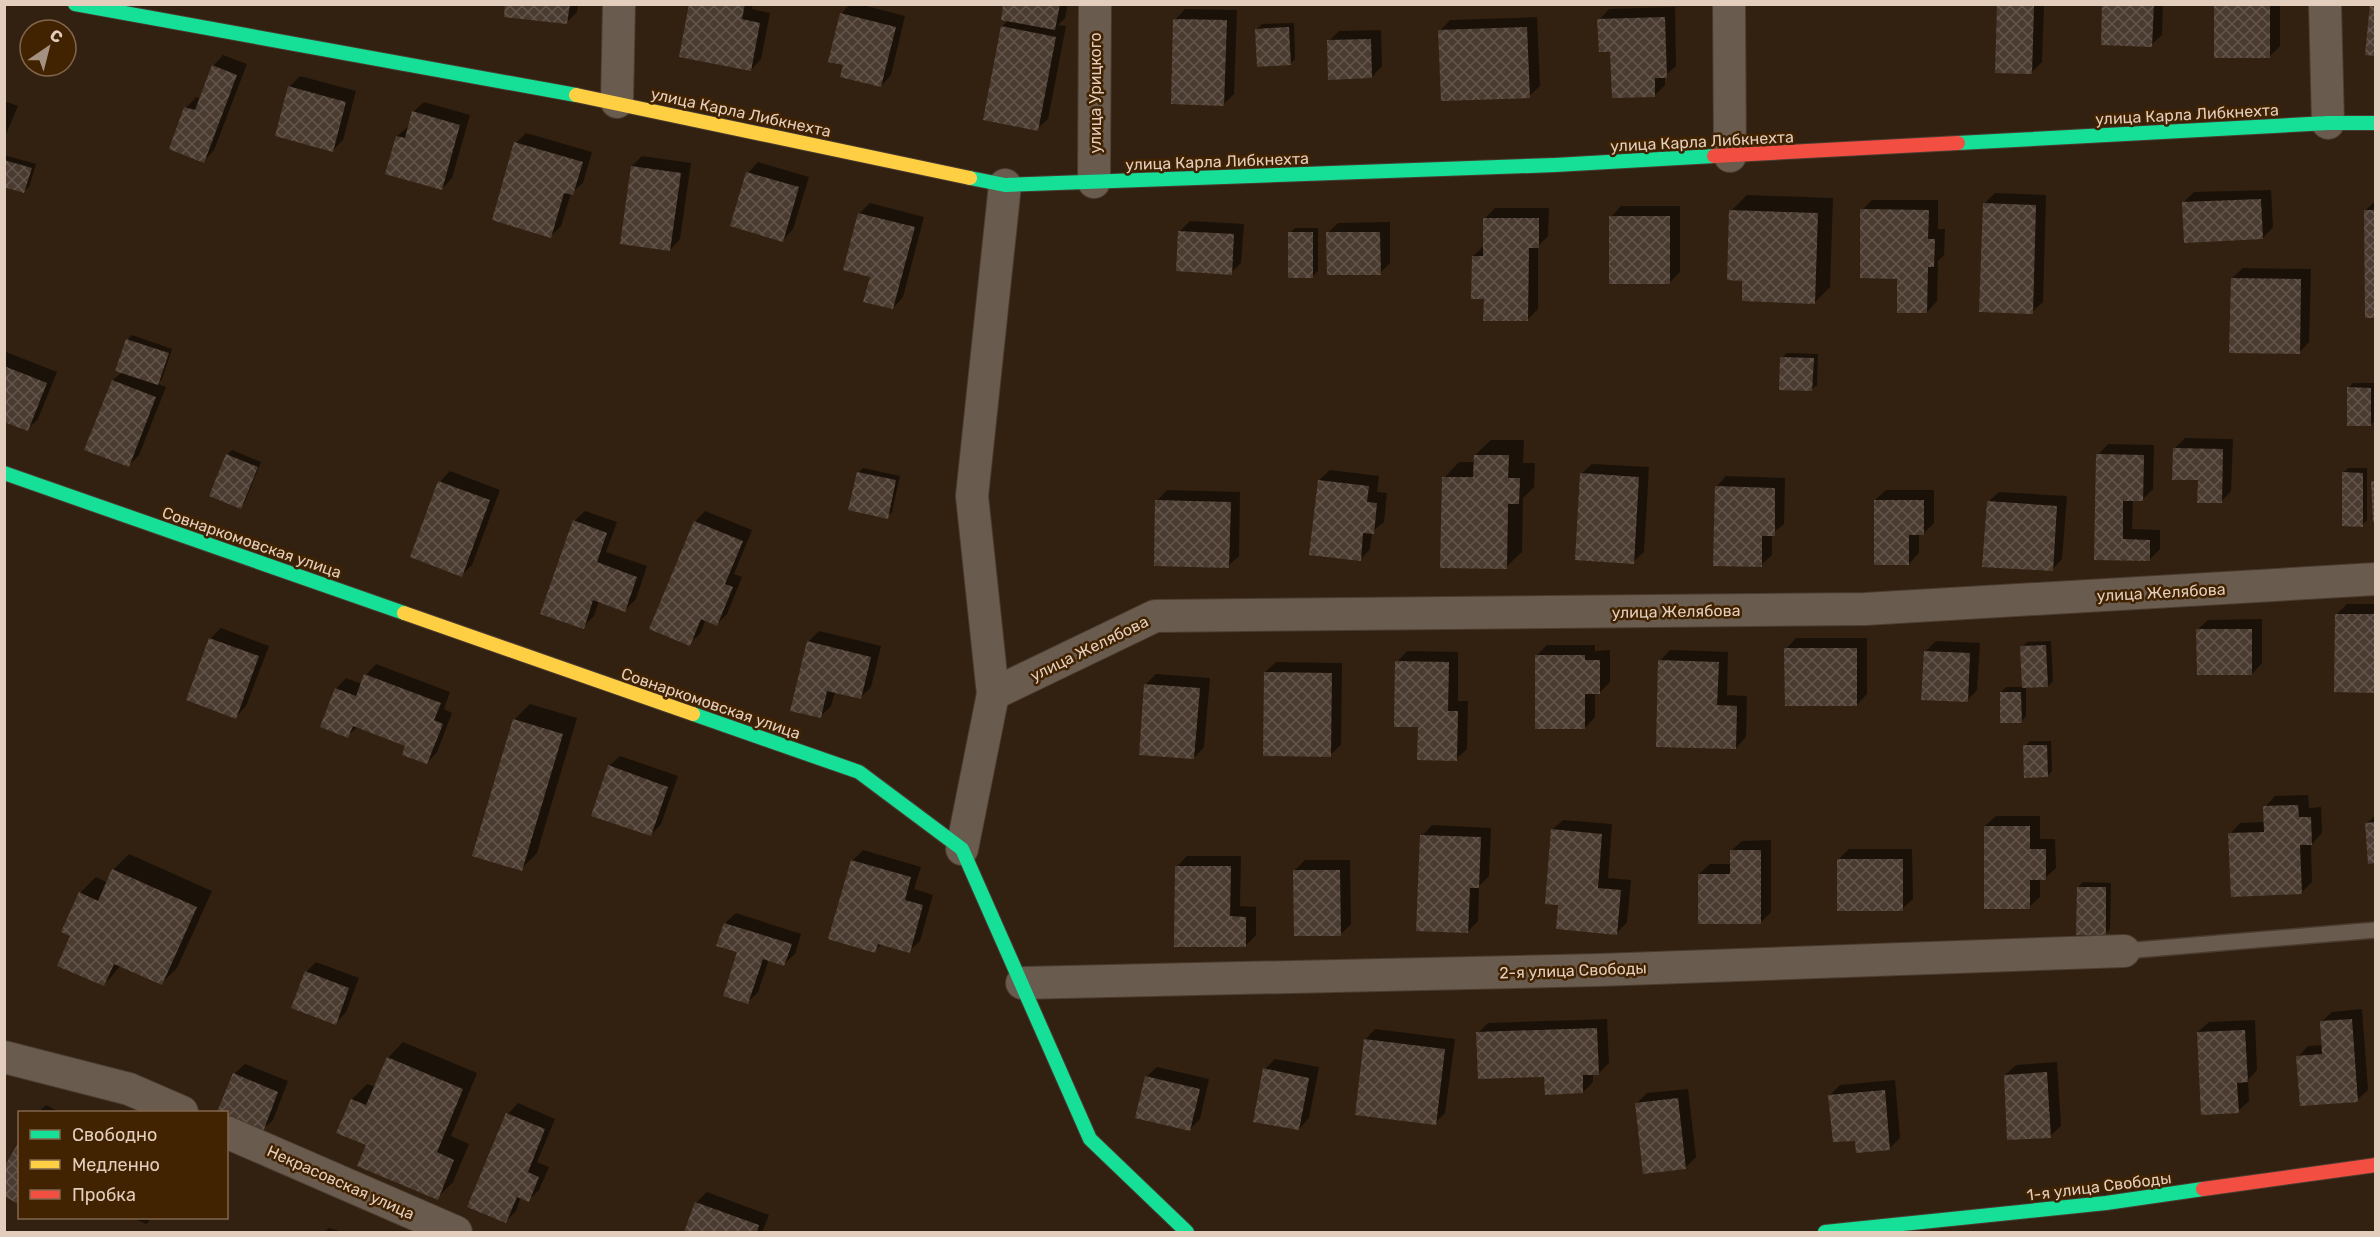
<svg xmlns="http://www.w3.org/2000/svg" width="2380" height="1237" viewBox="0 0 2380 1237" font-family="Rubik,sans-serif">
	<style>
		.shadow { fill: #0007 }
		.building { fill: url(#building-cross-hatch) }
		.lines { fill: none; stroke-linecap: round; stroke-linejoin: round }
		.lane-casing { stroke: #4a3c30; stroke-width: 18 }
		.street-casing { stroke: #4a3c30; stroke-width: 34 }
		.fast-casing { stroke: #4a3c30; stroke-width: 16 }
		.slow-casing { stroke: #4a3c30; stroke-width: 16 }
		.jam-casing { stroke: #4a3c30; stroke-width: 16 }
		.lane { stroke: #695b4e; stroke-width: 15 }
		.street { stroke: #695b4e; stroke-width: 32 }
		.fast { stroke: #16e098; stroke-width: 14 }
		.slow { stroke: #ffcf43; stroke-width: 14 }
		.jam { stroke: #f24e42; stroke-width: 14 }
		.labels { text-anchor: middle; stroke-width: 5; stroke-linejoin: round; paint-order: stroke }
		.street-label { font-size: 16px; fill: #e3cebe; stroke: #412201 }
	</style>
	<defs>
		<pattern id="building-cross-hatch" width="8" height="8" patternUnits="userSpaceOnUse" patternTransform="scale(1.5)"><rect width="8" height="8" fill="#4a3b30"/><path d="M0 0l8 8M0 8l8-8" fill="none" stroke="#64564c"/></pattern>
	</defs>
	<rect width="100%" height="100%" fill="#322110"/>
	<!-- shadow -->
	<g class="shadow">
		<polygon points="507,4 578,4 577,12 567,22"/>
		<polygon points="691,4 753,4 752,9 770,13 761,59 751,70"/>
		<polygon points="850,4 859,4 905,16 891,75 881,86 845,64 830,61 842,13"/>
		<polygon points="1005,4 1068,4 1065,18 1058,25 1066,26 1048,119 1037,129 1002,26 1009,20"/>
		<polygon points="2001,4 2044,4 2042,62 2031,73 1999,6"/>
		<polygon points="2104,4 2163,4 2162,35 2151,45"/>
		<polygon points="2215,4 2280,4 2280,46 2270,56"/>
		<polygon points="1675,7 1676,66 1665,76 1665,85 1655,95 1612,51 1599,20 1609,9"/>
		<polygon points="1185,9 1237,10 1234,94 1224,104 1175,20"/>
		<polygon points="1537,17 1540,86 1529,96 1440,31 1450,20"/>
		<polygon points="1294,23 1295,59 1290,64 1257,29 1262,24"/>
		<polygon points="1381,30 1382,66 1372,77 1329,41 1339,31"/>
		<polygon points="223,55 247,64 214,150 204,161 186,108 196,97 201,99 213,66"/>
		<polygon points="300,76 356,91 343,140 332,151 289,87"/>
		<polygon points="4,101 18,106 4,139"/>
		<polygon points="424,102 470,115 452,178 442,189 397,136 409,126 413,112"/>
		<polygon points="526,133 592,152 583,183 571,193 561,226 551,236 516,143"/>
		<polygon points="4,155 36,164 29,187 24,191 4,186"/>
		<polygon points="642,156 691,163 680,239 670,250 632,166"/>
		<polygon points="758,162 809,177 793,229 783,240 748,173"/>
		<polygon points="2271,190 2273,227 2263,238 2183,203 2194,192"/>
		<polygon points="1995,193 2046,195 2043,302 2032,312 1984,204"/>
		<polygon points="1747,195 1833,198 1830,287 1815,302 1744,280 1731,211"/>
		<polygon points="1872,200 1938,200 1938,229 1945,229 1944,255 1938,261 1937,301 1927,312 1899,278 1862,210"/>
		<polygon points="2376,200 2376,316 2365,211"/>
		<polygon points="870,203 924,217 903,297 893,308 871,276 859,214"/>
		<polygon points="1621,206 1680,206 1680,272 1670,282 1611,217"/>
		<polygon points="1495,208 1549,208 1548,236 1538,246 1538,309 1527,320 1485,297 1473,256 1484,246 1485,218"/>
		<polygon points="1190,221 1244,224 1241,263 1231,273 1179,232"/>
		<polygon points="1390,222 1390,263 1380,273 1328,233 1338,223"/>
		<polygon points="1295,228 1318,228 1318,271 1313,276 1290,233"/>
		<polygon points="2243,268 2311,269 2309,342 2299,353 2232,278"/>
		<polygon points="132,335 172,349 162,379 158,384 166,387 139,455 129,465 86,449 113,380 122,372 127,340"/>
		<polygon points="6,352 57,372 38,419 28,429 4,420 4,354"/>
		<polygon points="1787,353 1818,354 1817,385 1812,389 1782,358"/>
		<polygon points="2353,383 2376,383 2376,420 2371,425 2348,388"/>
		<polygon points="2185,438 2233,439 2231,491 2221,502 2175,448"/>
		<polygon points="1491,440 1524,440 1523,463 1535,463 1534,487 1523,498 1522,552 1506,567 1444,478 1459,462 1475,462 1475,455"/>
		<polygon points="2108,444 2154,445 2153,489 2142,500 2133,500 2132,529 2160,530 2160,549 2149,560 2095,559 2098,455"/>
		<polygon points="232,450 261,462 245,502 240,507 227,455"/>
		<polygon points="1592,464 1649,467 1644,552 1633,562 1581,474"/>
		<polygon points="863,468 900,476 892,512 887,517 858,473"/>
		<polygon points="2348,468 2367,468 2367,520 2362,525 2343,473"/>
		<polygon points="1330,470 1379,476 1377,492 1387,493 1384,522 1372,532 1370,549 1360,560 1319,480"/>
		<polygon points="450,471 500,490 472,565 462,575 412,556 440,482"/>
		<polygon points="1726,476 1785,478 1784,524 1772,534 1772,555 1761,565 1716,487"/>
		<polygon points="1167,490 1240,492 1239,556 1228,566 1157,501"/>
		<polygon points="1886,490 1934,490 1934,523 1924,533 1919,533 1919,553 1909,564 1875,500"/>
		<polygon points="1999,492 2067,496 2062,559 2052,570 1988,502"/>
		<polygon points="585,511 617,522 606,552 647,566 636,599 625,610 599,601 594,616 583,627 574,521"/>
		<polygon points="705,511 752,530 734,574 742,577 727,614 717,624 706,619 700,634 689,644 695,522"/>
		<polygon points="2347,604 2376,604 2376,691 2337,614"/>
		<polygon points="2262,619 2262,663 2252,674 2197,630 2208,620"/>
		<polygon points="221,628 269,646 246,706 236,717 210,639"/>
		<polygon points="819,631 881,646 871,687 860,698 835,692 831,706 821,716 808,642"/>
		<polygon points="1796,638 1867,638 1867,694 1857,705 1786,649"/>
		<polygon points="1936,641 1980,643 1977,690 1967,701 1926,651"/>
		<polygon points="2051,641 2053,681 2048,686 2026,687 2026,716 2022,721 2001,692 2006,687 2024,687 2022,647 2027,642"/>
		<polygon points="1547,645 1595,645 1595,651 1610,650 1610,682 1599,693 1595,693 1595,717 1585,728 1536,656"/>
		<polygon points="1670,650 1728,652 1727,695 1747,696 1746,737 1736,748 1660,661"/>
		<polygon points="1407,651 1458,652 1458,701 1468,701 1467,749 1456,759 1420,726 1397,662"/>
		<polygon points="1276,662 1342,663 1341,745 1330,755 1265,672"/>
		<polygon points="376,664 450,692 444,709 452,713 437,752 427,763 407,745 358,726 348,736 336,689 346,678 362,684 366,675"/>
		<polygon points="1156,674 1210,678 1204,747 1194,758 1146,684"/>
		<polygon points="530,704 577,718 537,853 521,869 514,720"/>
		<polygon points="2030,741 2051,741 2052,771 2047,776 2025,746"/>
		<polygon points="620,756 678,776 661,824 651,835 609,766"/>
		<polygon points="2308,795 2309,808 2321,807 2322,833 2311,845 2312,882 2302,892 2230,834 2240,823 2265,822 2265,807 2275,796"/>
		<polygon points="2376,815 2376,862 2367,823"/>
		<polygon points="1996,816 2040,816 2040,839 2055,839 2056,868 2045,878 2040,878 2040,897 2029,907 1985,826"/>
		<polygon points="1563,820 1612,824 1608,878 1631,880 1627,922 1617,933 1560,903 1552,830"/>
		<polygon points="1432,825 1491,828 1489,876 1479,886 1478,921 1467,932 1422,836"/>
		<polygon points="1771,840 1771,912 1760,923 1699,874 1710,864 1731,864 1731,851 1742,841"/>
		<polygon points="1849,849 1912,849 1913,899 1902,909 1839,859"/>
		<polygon points="863,850 921,867 914,889 933,895 920,941 909,951 882,944 874,951 852,861"/>
		<polygon points="129,854 212,891 177,968 162,983 121,965 104,985 72,935 80,893 96,877 108,883 113,870"/>
		<polygon points="1187,856 1241,856 1240,906 1256,907 1256,935 1245,946 1177,866"/>
		<polygon points="1305,860 1350,860 1351,924 1341,934 1294,871"/>
		<polygon points="2083,882 2111,883 2110,929 2105,934 2078,887"/>
		<polygon points="736,913 801,934 795,954 784,964 769,959 758,992 748,1002 739,952 725,923"/>
		<polygon points="316,962 359,978 346,1012 336,1023 306,972"/>
		<polygon points="2362,1009 2368,1090 2357,1100 2298,1057 2308,1046 2323,1045 2321,1022 2332,1012"/>
		<polygon points="1607,1019 1609,1063 1598,1074 1593,1074 1593,1082 1583,1092 1545,1076 1478,1033 1488,1023"/>
		<polygon points="2255,1020 2257,1070 2248,1080 2249,1101 2238,1111 2198,1032 2209,1022"/>
		<polygon points="1375,1029 1455,1039 1445,1113 1435,1123 1365,1040"/>
		<polygon points="403,1042 477,1073 451,1136 469,1144 453,1182 437,1198 367,1144 352,1099 367,1084 376,1087 388,1058"/>
		<polygon points="1275,1059 1319,1067 1309,1118 1299,1129 1265,1069"/>
		<polygon points="2057,1062 2061,1126 2050,1136 2005,1075 2016,1065"/>
		<polygon points="245,1064 288,1081 273,1120 262,1130 226,1112 219,1112 234,1074"/>
		<polygon points="1157,1067 1209,1079 1200,1119 1190,1129 1146,1077"/>
		<polygon points="1895,1080 1900,1138 1890,1148 1857,1139 1830,1095 1840,1085"/>
		<polygon points="1688,1089 1696,1157 1685,1168 1636,1104 1647,1093"/>
		<polygon points="518,1103 555,1119 537,1162 549,1167 539,1190 529,1200 521,1197 516,1211 505,1222 508,1114"/>
		<polygon points="46,1105 59,1112 38,1112"/>
		<polygon points="707,1192 769,1215 762,1232 685,1232 696,1203"/>
		<polygon points="133,1218 152,1218 146,1224"/>
		<polygon points="329,1228 343,1232 324,1232"/>
	</g>
	<!-- building -->
	<g class="building">
		<polygon points="505,4 570,4 567,24 504,17"/>
		<polygon points="689,4 745,4 742,19 760,23 751,71 679,57"/>
		<polygon points="1003,4 1060,4 1055,30 1001,20"/>
		<polygon points="2102,4 2154,4 2152,47 2101,45"/>
		<rect x="2214" y="4" width="56" height="54"/>
		<polygon points="2370,4 2376,4 2376,56 2365,55"/>
		<polygon points="1997,5 2034,6 2032,74 1995,73"/>
		<polygon points="840,13 896,27 881,87 840,77 843,65 828,62"/>
		<polygon points="1665,17 1667,78 1655,78 1655,97 1612,98 1610,52 1599,52 1597,19"/>
		<polygon points="1173,19 1227,20 1224,106 1171,104"/>
		<polygon points="1001,26 1056,37 1038,131 983,120"/>
		<polygon points="1289,27 1291,65 1257,67 1255,29"/>
		<polygon points="1527,27 1530,98 1441,101 1438,30"/>
		<polygon points="1371,39 1372,78 1328,80 1327,40"/>
		<polygon points="212,65 237,75 204,163 169,149 184,107 195,110"/>
		<polygon points="288,86 346,102 333,152 275,136"/>
		<polygon points="412,111 460,125 442,190 385,174 396,136 405,138"/>
		<polygon points="514,142 583,162 573,195 564,193 551,238 492,220"/>
		<polygon points="4,160 32,168 24,193 4,187"/>
		<polygon points="631,166 681,173 670,251 620,244"/>
		<polygon points="746,172 799,187 783,242 730,226"/>
		<polygon points="2261,199 2263,239 2184,243 2182,202"/>
		<polygon points="1983,203 2036,205 2033,314 1979,312"/>
		<polygon points="1860,209 1929,210 1928,239 1935,239 1934,267 1928,267 1927,313 1897,313 1897,279 1860,278"/>
		<polygon points="1729,210 1818,213 1815,304 1742,301 1742,281 1727,280"/>
		<polygon points="2364,210 2376,210 2376,318 2365,318"/>
		<polygon points="858,213 915,227 893,309 863,302 870,277 843,270"/>
		<rect x="1609" y="216" width="61" height="68"/>
		<polygon points="1483,218 1539,218 1539,248 1529,248 1528,321 1483,321 1484,299 1471,299 1472,256 1483,256"/>
		<polygon points="1178,231 1234,234 1232,275 1176,271"/>
		<rect x="1288" y="232" width="25" height="46"/>
		<polygon points="1326,232 1380,232 1381,275 1327,275"/>
		<polygon points="2231,278 2301,279 2300,354 2229,353"/>
		<polygon points="126,339 169,353 158,385 115,371"/>
		<polygon points="1780,357 1814,358 1812,391 1779,390"/>
		<polygon points="4,366 47,383 28,431 4,422"/>
		<polygon points="112,380 156,397 129,467 84,450"/>
		<polygon points="2347,387 2371,388 2371,426 2347,426"/>
		<polygon points="2173,448 2223,449 2222,503 2197,503 2198,480 2172,480"/>
		<polygon points="226,454 258,467 241,509 209,496"/>
		<polygon points="2096,454 2144,455 2143,501 2123,501 2123,539 2150,540 2150,561 2094,560"/>
		<polygon points="1474,455 1509,455 1508,478 1520,478 1519,504 1508,504 1507,569 1440,568 1442,477 1473,477"/>
		<polygon points="857,472 896,480 888,519 848,510"/>
		<polygon points="2342,472 2363,473 2363,527 2342,526"/>
		<polygon points="1580,473 1639,477 1634,564 1575,560"/>
		<polygon points="1318,480 1369,486 1367,502 1377,503 1374,534 1363,533 1361,561 1309,555"/>
		<polygon points="438,481 490,500 462,577 410,557"/>
		<polygon points="2371,481 2376,481 2376,522 2373,522"/>
		<polygon points="1715,486 1775,488 1775,536 1762,536 1762,567 1713,566"/>
		<polygon points="1155,500 1231,502 1229,568 1154,566"/>
		<polygon points="1874,500 1924,500 1924,535 1909,535 1909,565 1874,565"/>
		<polygon points="1987,501 2057,506 2053,571 1982,567"/>
		<polygon points="573,520 607,533 597,562 637,577 625,612 593,600 584,629 540,614"/>
		<polygon points="694,521 743,541 725,584 733,587 717,626 701,619 690,646 649,629"/>
		<polygon points="2335,614 2376,614 2376,693 2334,692"/>
		<polygon points="2196,629 2252,629 2252,675 2197,675"/>
		<polygon points="209,638 259,656 236,719 186,700"/>
		<polygon points="807,641 871,657 861,699 827,691 821,718 790,711"/>
		<polygon points="2046,645 2048,687 2022,688 2020,646"/>
		<polygon points="1784,648 1857,648 1857,706 1785,706"/>
		<polygon points="1924,651 1970,653 1968,702 1921,700"/>
		<polygon points="1535,655 1585,655 1585,660 1600,660 1600,694 1585,694 1585,729 1535,729"/>
		<polygon points="1658,660 1719,662 1717,705 1737,706 1736,749 1656,747"/>
		<polygon points="1395,661 1449,662 1448,711 1458,711 1457,761 1417,760 1418,727 1394,727"/>
		<polygon points="1264,672 1332,673 1331,757 1263,756"/>
		<polygon points="364,674 441,703 434,720 443,724 427,764 402,755 405,746 353,726 348,738 320,727 335,688 356,696"/>
		<polygon points="1144,684 1200,688 1194,759 1139,755"/>
		<polygon points="2000,692 2021,692 2022,723 2000,723"/>
		<polygon points="513,719 563,734 522,871 472,856"/>
		<polygon points="2023,745 2047,745 2048,777 2024,778"/>
		<polygon points="608,765 668,787 651,836 591,816"/>
		<polygon points="2298,805 2299,817 2311,817 2312,845 2300,845 2302,894 2231,897 2228,833 2264,832 2263,806"/>
		<polygon points="2376,822 2376,863 2368,864 2365,823"/>
		<polygon points="1984,826 2030,826 2030,849 2046,849 2046,880 2030,880 2030,909 1984,909"/>
		<polygon points="1551,829 1602,834 1598,888 1621,890 1617,935 1556,929 1558,905 1545,904"/>
		<polygon points="1420,835 1481,837 1479,888 1470,888 1468,933 1416,931"/>
		<polygon points="1730,850 1761,850 1761,924 1698,924 1698,874 1730,874"/>
		<rect x="1837" y="859" width="66" height="52"/>
		<polygon points="851,860 911,877 905,900 923,905 910,953 878,944 875,953 828,939"/>
		<polygon points="1175,866 1231,866 1230,916 1246,917 1246,947 1174,947"/>
		<polygon points="112,869 197,907 162,985 114,964 104,986 57,966 70,936 61,932 79,892 98,901"/>
		<polygon points="1293,870 1340,870 1341,936 1294,936"/>
		<polygon points="2077,887 2106,887 2106,936 2076,935"/>
		<polygon points="724,923 792,944 784,966 763,959 748,1004 723,996 737,952 716,946"/>
		<polygon points="305,971 349,988 336,1025 291,1008"/>
		<polygon points="2352,1019 2358,1102 2300,1106 2296,1056 2322,1054 2320,1021"/>
		<polygon points="1597,1028 1599,1075 1583,1075 1583,1093 1545,1095 1544,1077 1478,1079 1476,1032"/>
		<polygon points="2245,1030 2248,1082 2237,1083 2239,1113 2201,1115 2197,1032"/>
		<polygon points="1364,1039 1445,1049 1436,1125 1355,1115"/>
		<polygon points="387,1057 463,1089 437,1152 454,1160 438,1200 357,1166 366,1145 336,1133 351,1099 366,1105"/>
		<polygon points="1263,1068 1309,1078 1299,1130 1253,1122"/>
		<polygon points="2047,1072 2051,1138 2007,1140 2004,1075"/>
		<polygon points="233,1073 278,1092 263,1132 226,1117 226,1112 217,1112"/>
		<polygon points="1145,1076 1200,1089 1190,1131 1135,1118"/>
		<polygon points="1885,1090 1890,1150 1856,1153 1855,1141 1833,1142 1828,1095"/>
		<polygon points="1678,1098 1686,1169 1643,1174 1635,1103"/>
		<polygon points="506,1113 545,1129 528,1172 539,1177 529,1202 517,1197 506,1223 467,1207"/>
		<polygon points="20,1140 20,1205 4,1196 4,1167"/>
		<polygon points="695,1202 759,1225 757,1232 684,1232"/>
	</g>
	<g class="lines">
		<defs>
			<polyline id="lane" points="2124,951 2376,930"/>
			<g id="street">
				<polyline points="1729,4 1730,156"/>
				<polyline points="2325,4 2328,123"/>
				<polyline points="617,102 619,4"/>
				<polyline points="1094,182 1095,4"/>
				<polyline points="993,694 1155,616 1865,609 2376,579"/>
				<polyline points="962,849 993,694 972,496 1005,185"/>
				<polyline points="1022,983 1599,970 2124,951"/>
				<polyline points="4,1057 129,1089 182,1112"/>
				<polyline points="226,1132 456,1232"/>
			</g>
			<g id="fast">
				<polyline points="75,4 576,95"/>
				<polyline points="1958,143 2328,123 2376,123"/>
				<polyline points="970,178 1005,185 1555,165 1714,156"/>
				<polyline points="4,473 404,613"/>
				<polyline points="693,714 859,772 962,849 1090,1139 1187,1232"/>
				<polyline points="1825,1232 2106,1203 2203,1189"/>
			</g>
			<g id="slow">
				<polyline points="576,95 970,178"/>
				<polyline points="404,613 693,714"/>
			</g>
			<g id="jam">
				<polyline points="1714,156 1958,143"/>
				<polyline points="2203,1189 2376,1165"/>
			</g>
		</defs>
		<!-- lane casing -->
		<use href="#lane" class="lane-casing"/>
		<!-- street casing -->
		<use href="#street" class="street-casing"/>
		<!-- fast casing -->
		<use href="#fast" class="fast-casing"/>
		<!-- slow casing -->
		<use href="#slow" class="slow-casing"/>
		<!-- jam casing -->
		<use href="#jam" class="jam-casing"/>
		<!-- lane -->
		<use href="#lane" class="lane"/>
		<!-- street -->
		<use href="#street" class="street"/>
		<!-- fast -->
		<use href="#fast" class="fast"/>
		<!-- slow -->
		<use href="#slow" class="slow"/>
		<!-- jam -->
		<use href="#jam" class="jam"/>
	</g>
	<g class="labels">
		<!-- street labels -->
		<g class="street-label">
			<text transform="translate(1095 93) rotate(-90)" y="6">улица Урицкого</text>
			<text transform="translate(741 112) rotate(12)" y="6">улица Карла Либкнехта</text>
			<text transform="translate(2187 114) rotate(-3)" y="6">улица Карла Либкнехта</text>
			<text transform="translate(1702 141) rotate(-3)" y="6">улица Карла Либкнехта</text>
			<text transform="translate(1217 161) rotate(-2)" y="6">улица Карла Либкнехта</text>
			<text transform="translate(252 542) rotate(19)" y="6">Совнаркомовская улица</text>
			<text transform="translate(2161 592) rotate(-3)" y="6">улица Желябова</text>
			<text transform="translate(1676 611) rotate(-1)" y="6">улица Желябова</text>
			<text transform="translate(1089 648) rotate(-26)" y="6">улица Желябова</text>
			<text transform="translate(711 703) rotate(19)" y="6">Совнаркомовская улица</text>
			<text transform="translate(1573 970) rotate(-2)" y="6">2-я улица Свободы</text>
			<text transform="translate(341 1182) rotate(24)" y="6">Некрасовская улица</text>
			<text transform="translate(2099 1186) rotate(-7)" y="6">1-я улица Свободы</text>
		</g>
	</g>
	<!-- border -->
	<rect width="2380" height="1237" fill="none" stroke="#e3cebe" stroke-width="12"/>
	<!-- legend -->
	<rect x="18" y="1111" width="210" height="108" fill="#412201" stroke="#82674d" stroke-width="1.5"/>
	<rect x="30" y="1130" width="30" height="9" fill="#16e098" stroke="#82674d" stroke-width="1.5"/>
	<text x="72" y="1141" font-size="18" fill="#e3cebe">Свободно</text>
	<rect x="30" y="1160" width="30" height="9" fill="#ffcf43" stroke="#82674d" stroke-width="1.5"/>
	<text x="72" y="1171" font-size="18" fill="#e3cebe">Медленно</text>
	<rect x="30" y="1190" width="30" height="9" fill="#f24e42" stroke="#82674d" stroke-width="1.5"/>
	<text x="72" y="1201" font-size="18" fill="#e3cebe">Пробка</text>
	<!-- north arrow -->
	<g transform="translate(48 48) rotate(35)"><circle r="28" fill="#412201" stroke="#82674d" stroke-width="1.5"/>
	<path d="M0-4.5L10 22L0 15L-10 22Z" fill="#a59181"/>
	<text y="-9" font-size="16" font-weight="bold" text-anchor="middle" fill="#e3cebe">С</text>
	</g>
</svg>
